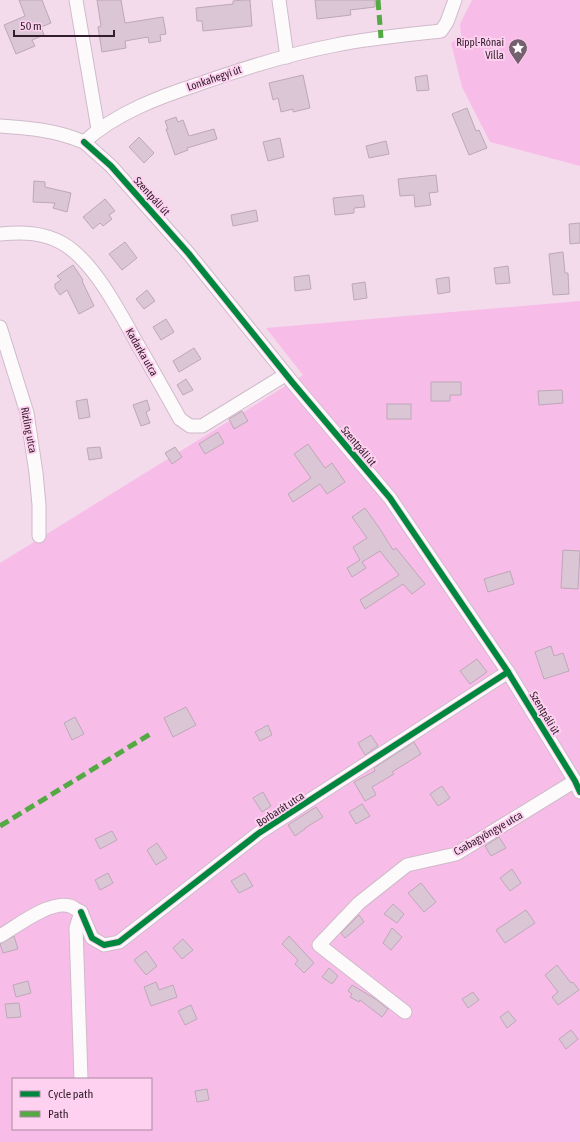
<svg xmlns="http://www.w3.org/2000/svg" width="580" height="1142" viewBox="0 0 580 1142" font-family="'Asap Condensed',sans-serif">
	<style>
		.green { fill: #f7bde8; fill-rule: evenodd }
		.building { fill: #dac6d4; stroke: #bda8b7 }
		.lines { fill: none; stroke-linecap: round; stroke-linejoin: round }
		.street-casing { stroke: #cfbbc9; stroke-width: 15 }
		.street { stroke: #fdfafc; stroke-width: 13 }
		.quiet { stroke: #54a944; stroke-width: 5; stroke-dasharray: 10 5; stroke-linecap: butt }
		.cycleway-casing { stroke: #fdd1ef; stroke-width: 8 }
		.cycleway { stroke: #00873e; stroke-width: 6 }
		.labels { text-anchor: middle; stroke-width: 4; stroke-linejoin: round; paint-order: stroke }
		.poi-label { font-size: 11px; fill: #311d2b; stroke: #fdd1ef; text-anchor: end }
		.street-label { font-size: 11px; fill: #311d2b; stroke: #fdd1ef }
	</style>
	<rect width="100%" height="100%" fill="#f3dbec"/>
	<!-- green -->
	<g class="green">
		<polygon points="472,0 580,0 580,166 490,142 462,87 451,43 461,36 460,24"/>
		<path d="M580 301V1142H0V563L303 375 266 328ZM13 1079H151V1129H13Z"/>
	</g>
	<!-- building -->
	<g class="building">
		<polygon points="19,0 42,0 51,23 41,27 44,35 32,40 35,46 16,54 4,25 25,16"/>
		<polygon points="97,0 121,0 125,23 163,17 166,34 160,35 161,41 149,43 148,37 125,41 126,48 102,52 98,27 101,26"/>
		<polygon points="243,0 250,0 252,26 203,31 202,21 197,21 196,8 233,4 233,1"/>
		<polygon points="315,0 375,0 375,7 350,10 351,15 317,19"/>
		<polygon points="303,75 310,108 293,112 293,109 281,112 278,98 273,100 269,83"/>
		<polygon points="427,75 429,90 417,91 415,77"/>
		<polygon points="467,108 476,131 479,130 487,148 469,155 452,114"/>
		<polygon points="176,117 178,122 183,120 189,136 214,129 217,139 187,148 188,150 175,155 166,129 168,129 165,121"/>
		<polygon points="139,137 154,153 144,163 129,147"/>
		<polygon points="280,138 284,157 268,161 263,142"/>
		<polygon points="386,141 389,154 369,158 366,146"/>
		<polygon points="436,175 438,192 429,193 431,205 415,207 414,195 400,196 398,179"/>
		<polygon points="34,181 45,182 45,187 71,193 67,212 53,208 55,203 33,202"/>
		<polygon points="363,195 365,207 354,208 354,213 335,215 333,198"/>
		<polygon points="105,199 115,211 109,215 112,219 103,226 100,223 93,229 83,217"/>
		<polygon points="256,210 258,221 233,226 231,215"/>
		<polygon points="580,223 580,243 570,244 569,224"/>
		<polygon points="125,242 137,258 122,270 109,254"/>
		<polygon points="563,252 565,273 568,273 569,294 553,295 549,254"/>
		<polygon points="73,265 83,280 82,281 94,306 79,314 67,290 60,295 55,288 55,284 61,280 57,276"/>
		<polygon points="508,266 510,283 496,284 494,268"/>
		<polygon points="309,275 311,289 295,291 294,277"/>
		<polygon points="449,277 450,292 438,294 436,279"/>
		<polygon points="365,282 367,298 354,300 352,284"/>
		<polygon points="147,290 155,301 144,309 136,299"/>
		<polygon points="166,319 174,332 161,340 153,327"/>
		<polygon points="194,348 201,359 179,372 173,361"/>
		<polygon points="186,379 193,390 183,395 177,385"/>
		<polygon points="431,382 461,382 461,395 450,395 450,401 431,401"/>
		<polygon points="562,390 563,403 539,405 538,391"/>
		<polygon points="87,399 90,417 79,419 76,401"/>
		<polygon points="147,400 150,410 146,412 150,423 141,426 133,405"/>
		<rect x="387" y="404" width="24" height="15"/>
		<polygon points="242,411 248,421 234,429 229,419"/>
		<polygon points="218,432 224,443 205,454 199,444"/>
		<polygon points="308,444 325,468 332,463 345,482 327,494 320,484 293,502 288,494 311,478 294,454"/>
		<polygon points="100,447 102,458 89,460 87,448"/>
		<polygon points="175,447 182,457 172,464 165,453"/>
		<polygon points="365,508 380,529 393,550 396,548 425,584 412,594 403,584 365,609 360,600 399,575 380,551 362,562 366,568 352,577 347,568 360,560 353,547 367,538 352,517"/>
		<polygon points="563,550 580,551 578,589 561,588"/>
		<polygon points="510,571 514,584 488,592 484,579"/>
		<polygon points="551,646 554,656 563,653 569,671 544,679 535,652"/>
		<polygon points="477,659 487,672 470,684 460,671"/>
		<polygon points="186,707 196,725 173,737 164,718"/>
		<polygon points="75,717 84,734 72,740 64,723"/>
		<polygon points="268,725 272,735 260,741 255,732"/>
		<polygon points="371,735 378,746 365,755 358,743"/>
		<polygon points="414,742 421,754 392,772 394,774 372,787 376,795 365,801 354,782 375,771 374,768"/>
		<polygon points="442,786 450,798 438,806 430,794"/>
		<polygon points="263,792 271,806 262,812 253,798"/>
		<polygon points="362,804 370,816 356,824 349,812"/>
		<polygon points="316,807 323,817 305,828 305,829 295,836 288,825"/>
		<polygon points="112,831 117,840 100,849 95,839"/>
		<polygon points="499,837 506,848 491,856 485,846"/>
		<polygon points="157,843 167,858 156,865 147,850"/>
		<polygon points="512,869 521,883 510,891 500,878"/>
		<polygon points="108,873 113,883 100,890 95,880"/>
		<polygon points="245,873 253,886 239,893 231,881"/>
		<polygon points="421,883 436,902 424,912 408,893"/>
		<polygon points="393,904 404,914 397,923 384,914"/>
		<polygon points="526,910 535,923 505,943 496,930"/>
		<polygon points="359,915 364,922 345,938 341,933"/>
		<polygon points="392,928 402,937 391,950 383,943"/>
		<polygon points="14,936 18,949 3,953 0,944"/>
		<polygon points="289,936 314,963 304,973 295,964 298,960 282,944"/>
		<polygon points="183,939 193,950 182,959 173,948"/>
		<polygon points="146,951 157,966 146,975 134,960"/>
		<polygon points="557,965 571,983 573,982 579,990 558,1005 552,997 558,992 545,975"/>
		<polygon points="329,968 338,976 332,984 322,977"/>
		<polygon points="28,981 31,993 16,997 13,985"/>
		<polygon points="156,982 159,990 173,985 177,997 151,1006 144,987"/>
		<polygon points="352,985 377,1000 388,1009 382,1017 360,1000 359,1002 350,997 352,994 348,991"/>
		<polygon points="473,992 479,1000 468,1008 462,999"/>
		<polygon points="19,1003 21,1017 7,1018 5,1004"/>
		<polygon points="191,1005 197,1019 185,1025 178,1011"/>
		<polygon points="508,1011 516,1021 507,1028 500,1017"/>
		<polygon points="571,1030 578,1039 566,1049 559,1039"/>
		<polygon points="207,1089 209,1100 197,1102 195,1091"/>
	</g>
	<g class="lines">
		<defs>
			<g id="street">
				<polyline points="76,0 98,129"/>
				<polyline points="279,0 287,57"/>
				<path d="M0 126C30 128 55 130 84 142 116 113 159 97 199 84 244 68 289 54 336 45 371 38 406 35 441 31L447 22 455 0"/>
				<polyline points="84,142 111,166 189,254 292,382 390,498 508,672 575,781 580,792"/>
				<path d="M0 234C22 232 42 232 62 243 94 261 120 313 138 345 152 369 166 394 180 419L190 426H202L285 375"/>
				<polyline points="0,327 27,413 36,473 39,505 39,536"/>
				<polyline points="81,912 92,938 104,945 119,942 259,833 508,672"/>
				<polyline points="81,912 76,928 81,1079"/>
				<path d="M0 936C17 926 50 900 70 906 73 907 77 910 81 912"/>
				<polyline points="405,1012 319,945 359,903 407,865 456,854 575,781"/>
			</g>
		</defs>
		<!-- street casing -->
		<use href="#street" class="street-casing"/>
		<!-- street -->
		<use href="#street" class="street"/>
		<!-- quiet -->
		<g class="quiet">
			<polyline points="378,0 381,38"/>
			<polyline points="0,826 152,733"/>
		</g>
		<defs>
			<g id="cycleway">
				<polyline points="84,142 111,166 189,254 292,382 390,498 508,672 575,781 580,792"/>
				<polyline points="81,912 92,938 104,945 119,942 259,833 508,672"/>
			</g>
		</defs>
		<!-- cycleway casing -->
		<use href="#cycleway" class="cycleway-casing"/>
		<!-- cycleway -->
		<use href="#cycleway" class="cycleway"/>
	</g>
	<!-- icons -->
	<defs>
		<symbol id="sight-pin" viewBox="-11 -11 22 30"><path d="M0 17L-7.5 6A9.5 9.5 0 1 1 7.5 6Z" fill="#75606f" stroke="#fdd1ef"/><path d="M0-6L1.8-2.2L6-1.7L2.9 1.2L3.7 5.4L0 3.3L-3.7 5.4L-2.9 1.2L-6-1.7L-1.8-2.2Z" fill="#fff"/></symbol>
	</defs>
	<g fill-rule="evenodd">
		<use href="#sight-pin" x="507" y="37" width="22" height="30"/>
	</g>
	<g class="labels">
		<!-- poi labels -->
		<g class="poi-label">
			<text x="504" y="46">Rippl-Rónai<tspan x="504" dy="13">Villa</tspan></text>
		</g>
		<!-- street labels -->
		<g class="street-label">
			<text transform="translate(214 78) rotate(-19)" y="4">Lonkahegyi út</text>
			<text transform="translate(152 196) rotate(48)" y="4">Szentpáli út</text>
			<text transform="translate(142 352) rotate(60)" y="4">Kadarka utca</text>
			<text transform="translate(29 430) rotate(79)" y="4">Rizling utca</text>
			<text transform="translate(359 446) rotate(50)" y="4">Szentpáli út</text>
			<text transform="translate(545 713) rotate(59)" y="4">Szentpáli út</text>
			<text transform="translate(280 809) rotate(-33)" y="4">Borbarát utca</text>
			<text transform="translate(488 833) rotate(-30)" y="4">Csabagyöngye utca</text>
		</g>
	</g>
	<!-- legend -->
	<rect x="12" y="1078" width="140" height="52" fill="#fdd1ef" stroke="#ab89a1"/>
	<rect x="20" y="1091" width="20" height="6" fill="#00873e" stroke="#ab89a1"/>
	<text x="48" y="1098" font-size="12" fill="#311d2b">Cycle path</text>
	<rect x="20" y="1111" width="20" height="6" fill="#54a944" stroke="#ab89a1"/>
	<text x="48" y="1118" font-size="12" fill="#311d2b">Path</text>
	<!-- scale -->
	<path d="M14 30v6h100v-6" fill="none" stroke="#311d2b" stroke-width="2"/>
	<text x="20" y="30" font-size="12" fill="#311d2b" stroke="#fdd1ef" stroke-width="3" paint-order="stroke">50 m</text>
</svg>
